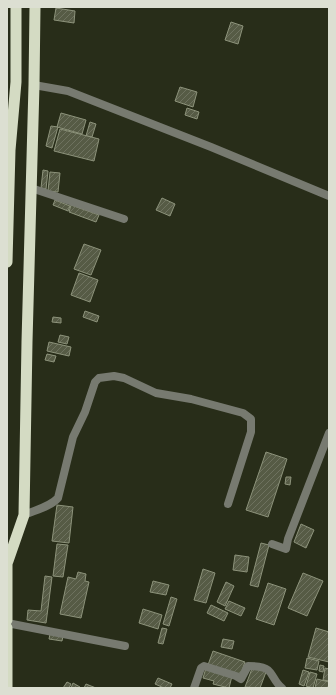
<svg xmlns="http://www.w3.org/2000/svg" width="336" height="695" viewBox="0 0 336 695" font-family="'Sofia Sans Condensed',sans-serif">
	<style>
		.building { fill: url(#building-hatch); stroke: #8d937b }
		.lines { fill: none; stroke-linecap: round; stroke-linejoin: round }
		.minor { stroke: #777a70; stroke-width: 8 }
		.trunk { stroke: #d4dbc3; stroke-width: 11 }
	</style>
	<defs>
		<pattern id="building-hatch" width="6" height="6" patternUnits="userSpaceOnUse"><rect width="6" height="6" fill="#565b45"/><path d="M-1 1l2-2M0 6l6-6M5 7l2-2" fill="none" stroke="#6e725f"/></pattern>
	</defs>
	<rect width="100%" height="100%" fill="#282d19"/>
	<!-- building -->
	<g class="building">
		<polygon points="56,8 75,11 74,23 54,20"/>
		<polygon points="231,22 243,26 238,44 225,40"/>
		<polygon points="180,87 197,92 193,107 175,101"/>
		<polygon points="187,108 199,112 197,119 185,115"/>
		<polygon points="61,113 86,120 82,134 57,127"/>
		<polygon points="90,122 96,124 92,137 86,136"/>
		<polygon points="51,126 58,127 52,148 46,146"/>
		<polygon points="60,129 99,139 94,161 54,151"/>
		<polygon points="43,170 48,171 46,189 41,188"/>
		<polygon points="50,172 60,173 58,192 48,191"/>
		<polygon points="162,198 175,204 170,216 156,210"/>
		<polygon points="55,200 70,206 68,211 53,205"/>
		<polygon points="71,205 99,215 96,222 69,212"/>
		<polygon points="84,244 101,250 91,275 74,269"/>
		<polygon points="79,273 98,280 90,302 71,295"/>
		<polygon points="85,311 99,316 97,322 83,317"/>
		<polygon points="53,317 61,318 61,323 52,322"/>
		<polygon points="60,335 69,337 67,344 58,342"/>
		<polygon points="49,342 71,347 69,356 47,351"/>
		<polygon points="47,354 56,356 54,362 45,360"/>
		<polygon points="266,452 287,459 268,517 246,510"/>
		<polygon points="286,477 291,477 290,485 285,484"/>
		<polygon points="57,505 73,507 69,543 52,541"/>
		<polygon points="301,524 314,530 306,548 294,542"/>
		<polygon points="261,543 269,545 258,587 250,585"/>
		<polygon points="57,544 68,545 63,577 53,576"/>
		<polygon points="235,555 249,557 247,572 233,570"/>
		<polygon points="203,569 215,573 206,603 194,600"/>
		<polygon points="78,572 86,574 85,581 89,582 81,618 60,614 68,577 76,579"/>
		<polygon points="303,573 323,581 307,616 288,608"/>
		<polygon points="45,576 52,577 46,623 27,620 28,610 41,611"/>
		<polygon points="153,581 169,585 166,595 150,592"/>
		<polygon points="226,582 234,586 225,606 217,602"/>
		<polygon points="268,583 286,589 274,625 256,619"/>
		<polygon points="171,597 177,599 169,626 163,624"/>
		<polygon points="229,601 245,608 241,616 225,609"/>
		<polygon points="211,605 228,613 224,621 207,613"/>
		<polygon points="143,609 162,615 158,629 139,623"/>
		<polygon points="162,628 167,629 163,644 158,643"/>
		<polygon points="316,628 329,632 329,662 308,657"/>
		<polygon points="50,634 63,636 62,641 49,639"/>
		<polygon points="223,639 234,641 232,649 221,647"/>
		<polygon points="213,651 245,662 240,676 208,665"/>
		<polygon points="307,658 319,661 317,670 305,668"/>
		<polygon points="320,665 324,666 323,672 319,671"/>
		<polygon points="253,666 266,672 260,688 245,687"/>
		<polygon points="206,668 232,676 229,688 213,684 214,681 203,678"/>
		<polygon points="325,668 329,669 329,681 323,680"/>
		<polygon points="303,670 309,672 304,686 299,684"/>
		<polygon points="310,672 317,674 313,688 306,686"/>
		<polygon points="158,678 172,684 170,688 164,688 155,684"/>
		<polygon points="317,679 329,682 329,688 315,688"/>
		<polygon points="67,682 71,684 69,688 63,688"/>
		<polygon points="73,683 80,687 80,688 71,688"/>
		<polygon points="86,684 96,688 84,688"/>
	</g>
	<g class="lines">
		<!-- minor -->
		<g class="minor">
			<polyline points="34,85 68,91 211,147 329,196"/>
			<polyline points="31,188 124,219"/>
			<path d="M24 515C35 510 50 507 58 498L73 437 85 412 95 382 99 378 114 376 124 378 156 393 191 399 243 413 251 419V432L228 504"/>
			<polyline points="272,544 286,549 288,539 329,433"/>
			<polyline points="7,623 125,646"/>
			<path d="M194 688 201 668 204 666 236 676 241 679 248 666C254 666 263 666 268 670 273 674 275 683 282 688"/>
		</g>
		<!-- trunk -->
		<g class="trunk">
			<polyline points="7,262 10,150 16,82 16,7"/>
			<polyline points="8,561 24,515 27,342 34,85 35,7"/>
			<polyline points="7,620 7,554"/>
			<polyline points="7,628 7,688"/>
		</g>
	</g>
	<!-- border -->
	<rect width="336" height="695" fill="none" stroke="#dcdfd2" stroke-width="16"/>
</svg>
